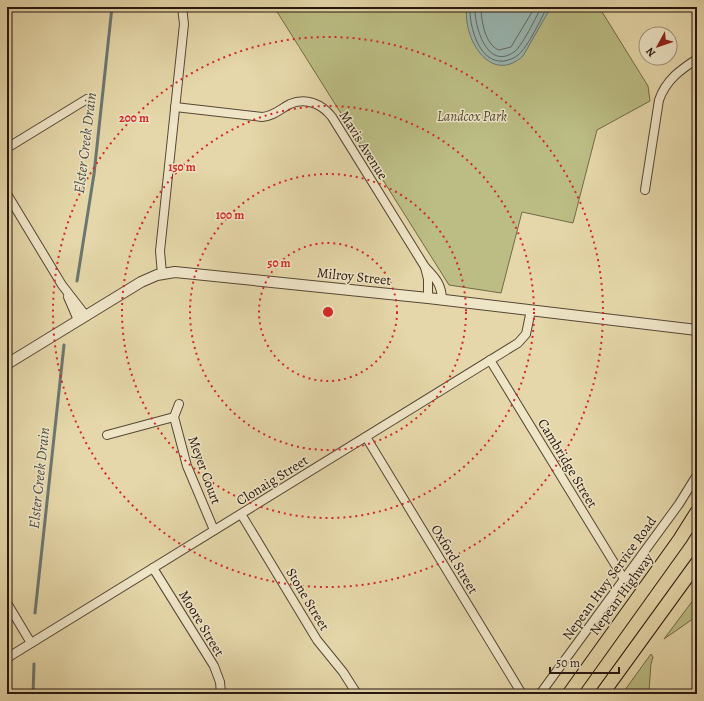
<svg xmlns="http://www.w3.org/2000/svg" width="704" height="701" viewBox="0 0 704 701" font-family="Alegreya,serif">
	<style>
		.green { fill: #bbbd84; stroke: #716a4a }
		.water { fill: #99b7b2; stroke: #6b7771 }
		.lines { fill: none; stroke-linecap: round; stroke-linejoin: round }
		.shore { stroke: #606760; stroke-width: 1 }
		.stream { stroke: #6b7771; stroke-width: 3 }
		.minor-casing { stroke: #564736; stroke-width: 10 }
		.tertiary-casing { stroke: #564736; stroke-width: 12 }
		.trunk-casing { stroke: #27170f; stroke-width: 15 }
		.minor { stroke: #eee5c7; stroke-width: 8 }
		.tertiary { stroke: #eee5c7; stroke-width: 10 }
		.trunk { stroke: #e5d7a9; stroke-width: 13 }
		.ring { fill: none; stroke: #d62828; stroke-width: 2; stroke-dasharray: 2 4 }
		.labels { text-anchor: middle; stroke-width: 3; stroke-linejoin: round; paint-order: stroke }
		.park-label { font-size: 14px; font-style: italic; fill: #534932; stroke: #eee5c7 }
		.street-label { font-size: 14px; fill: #27170f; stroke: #eee5c7 }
		.water-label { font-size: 15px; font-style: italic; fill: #4f4f48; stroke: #eee5c7 }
		.centre { fill: #d62828; stroke: #eee5c7; stroke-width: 2 }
		.ring-label { font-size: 12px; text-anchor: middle; font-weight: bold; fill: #d62828; stroke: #eee5c7; stroke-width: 3; stroke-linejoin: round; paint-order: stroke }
	</style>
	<rect width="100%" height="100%" fill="#e5d7a9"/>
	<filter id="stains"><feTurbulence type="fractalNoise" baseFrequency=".005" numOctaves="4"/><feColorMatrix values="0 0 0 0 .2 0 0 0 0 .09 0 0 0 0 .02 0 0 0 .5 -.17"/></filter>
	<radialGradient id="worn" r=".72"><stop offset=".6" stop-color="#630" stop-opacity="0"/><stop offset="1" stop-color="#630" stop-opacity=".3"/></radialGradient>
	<!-- green -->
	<g class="green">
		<polygon points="274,7 599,7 648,86 650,101 597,130 573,223 522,212 501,293 449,285"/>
		<polygon points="697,595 697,616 664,639"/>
		<polygon points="651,654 653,657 651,664 649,691 645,694 622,694"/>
	</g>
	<!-- water -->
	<path class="water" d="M467 7H551L523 56C490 86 462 37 467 7Z"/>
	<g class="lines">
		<!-- shore -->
		<g class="shore">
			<path d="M470 7C469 26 479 64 504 61 509 60 515 58 518 55 528 47 541 19 547 7"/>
			<path d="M475 7C474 26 487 71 514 52 521 48 537 16 541 7"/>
			<path d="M481 7C481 20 485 45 499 50L511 47 535 7"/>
		</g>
		<!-- stream -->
		<g class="stream">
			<polyline points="77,281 94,174 112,7"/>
			<polyline points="35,613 64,345"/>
			<polyline points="33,694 34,664"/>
		</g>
		<defs>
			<g id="minor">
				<path d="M175 107 262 117C274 116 280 109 290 104 306 97 322 104 332 117L425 267C435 277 442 285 442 300"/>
				<polyline points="7,148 87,99"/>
				<path d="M645 190 659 100C666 80 680 70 697 59"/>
				<polyline points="7,194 62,285 86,316"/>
				<polyline points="425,267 428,279 428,298"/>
				<polyline points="162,274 160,251 184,24 182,7"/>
				<polyline points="68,297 78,320"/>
				<polyline points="490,360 624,579"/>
				<polyline points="179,404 174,417 187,466 214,530"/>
				<polyline points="107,435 174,417"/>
				<polyline points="366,437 522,694"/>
				<polyline points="241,514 317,640 343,672 357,694"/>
				<polyline points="153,568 214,666 220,682 221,694"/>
				<polyline points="7,603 31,643"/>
				<polyline points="7,658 518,343 526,334 531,310"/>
				<polyline points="540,694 679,504 697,475"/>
			</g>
			<polyline id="tertiary" points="7,364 141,282 157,275 175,272 428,298 697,330"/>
			<g id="trunk">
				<polyline points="569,694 680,539 697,512"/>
				<polyline points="602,694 697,563"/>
			</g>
		</defs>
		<!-- minor casing -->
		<use href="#minor" class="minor-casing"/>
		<!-- tertiary casing -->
		<use href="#tertiary" class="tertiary-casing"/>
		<!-- trunk casing -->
		<use href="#trunk" class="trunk-casing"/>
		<!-- minor -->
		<use href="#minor" class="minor"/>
		<!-- tertiary -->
		<use href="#tertiary" class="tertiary"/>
		<!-- trunk -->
		<use href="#trunk" class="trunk"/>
	</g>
	<!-- distance rings -->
	<g class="ring">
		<circle cx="328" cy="312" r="69"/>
		<circle cx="328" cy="312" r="138"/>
		<circle cx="328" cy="312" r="206"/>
		<circle cx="328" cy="312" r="275"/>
	</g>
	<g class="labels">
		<!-- park labels -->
		<g class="park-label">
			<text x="472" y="121">Landcox Park</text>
		</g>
		<!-- street labels -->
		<g class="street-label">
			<text transform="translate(364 145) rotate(58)" y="5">Mavis Avenue</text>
			<text transform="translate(354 276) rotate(6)" y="5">Milroy Street</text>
			<text transform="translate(568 463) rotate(59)" y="5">Cambridge Street</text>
			<text transform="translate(205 470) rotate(70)" y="5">Meyer Court</text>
			<text transform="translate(272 480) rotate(-32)" y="5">Clonaig Street</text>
			<text transform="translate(455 559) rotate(59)" y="5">Oxford Street</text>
			<text transform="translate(609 578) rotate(-54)" y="5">Nepean Hwy Service Road</text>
			<text transform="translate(621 594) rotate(-54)" y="5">Nepean Highway</text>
			<text transform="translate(308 599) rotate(59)" y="5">Stone Street</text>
			<text transform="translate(202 623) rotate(59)" y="5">Moore Street</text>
		</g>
		<!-- water labels -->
		<g class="water-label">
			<text transform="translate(85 143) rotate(-83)" y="5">Elster Creek Drain</text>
			<text transform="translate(39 478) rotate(-84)" y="5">Elster Creek Drain</text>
		</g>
	</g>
	<circle cx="328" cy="312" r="6" class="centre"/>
	<g class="ring-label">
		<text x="134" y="122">200 m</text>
		<text x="182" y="171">150 m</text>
		<text x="230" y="219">100 m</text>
		<text x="279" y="267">50 m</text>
	</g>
	<!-- margin -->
	<rect width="704" height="701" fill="none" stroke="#e5d7a9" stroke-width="24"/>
	<rect x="8" y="8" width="688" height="685" fill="none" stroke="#27170f" stroke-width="2"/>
	<rect x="12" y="12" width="680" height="677" fill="none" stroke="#27170f"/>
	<!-- north arrow -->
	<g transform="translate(658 46) rotate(230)"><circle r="19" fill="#eee5c7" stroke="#9e937d"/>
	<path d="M0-3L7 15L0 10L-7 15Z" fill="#8f2418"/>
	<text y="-6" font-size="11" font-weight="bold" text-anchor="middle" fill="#27170f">N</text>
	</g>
	<!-- scale -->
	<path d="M550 667v6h69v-6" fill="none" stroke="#27170f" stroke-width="2"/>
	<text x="556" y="667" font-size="12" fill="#27170f" stroke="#eee5c7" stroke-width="3" paint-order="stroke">50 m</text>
	<rect width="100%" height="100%" filter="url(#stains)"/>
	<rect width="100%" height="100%" fill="url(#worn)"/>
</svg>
